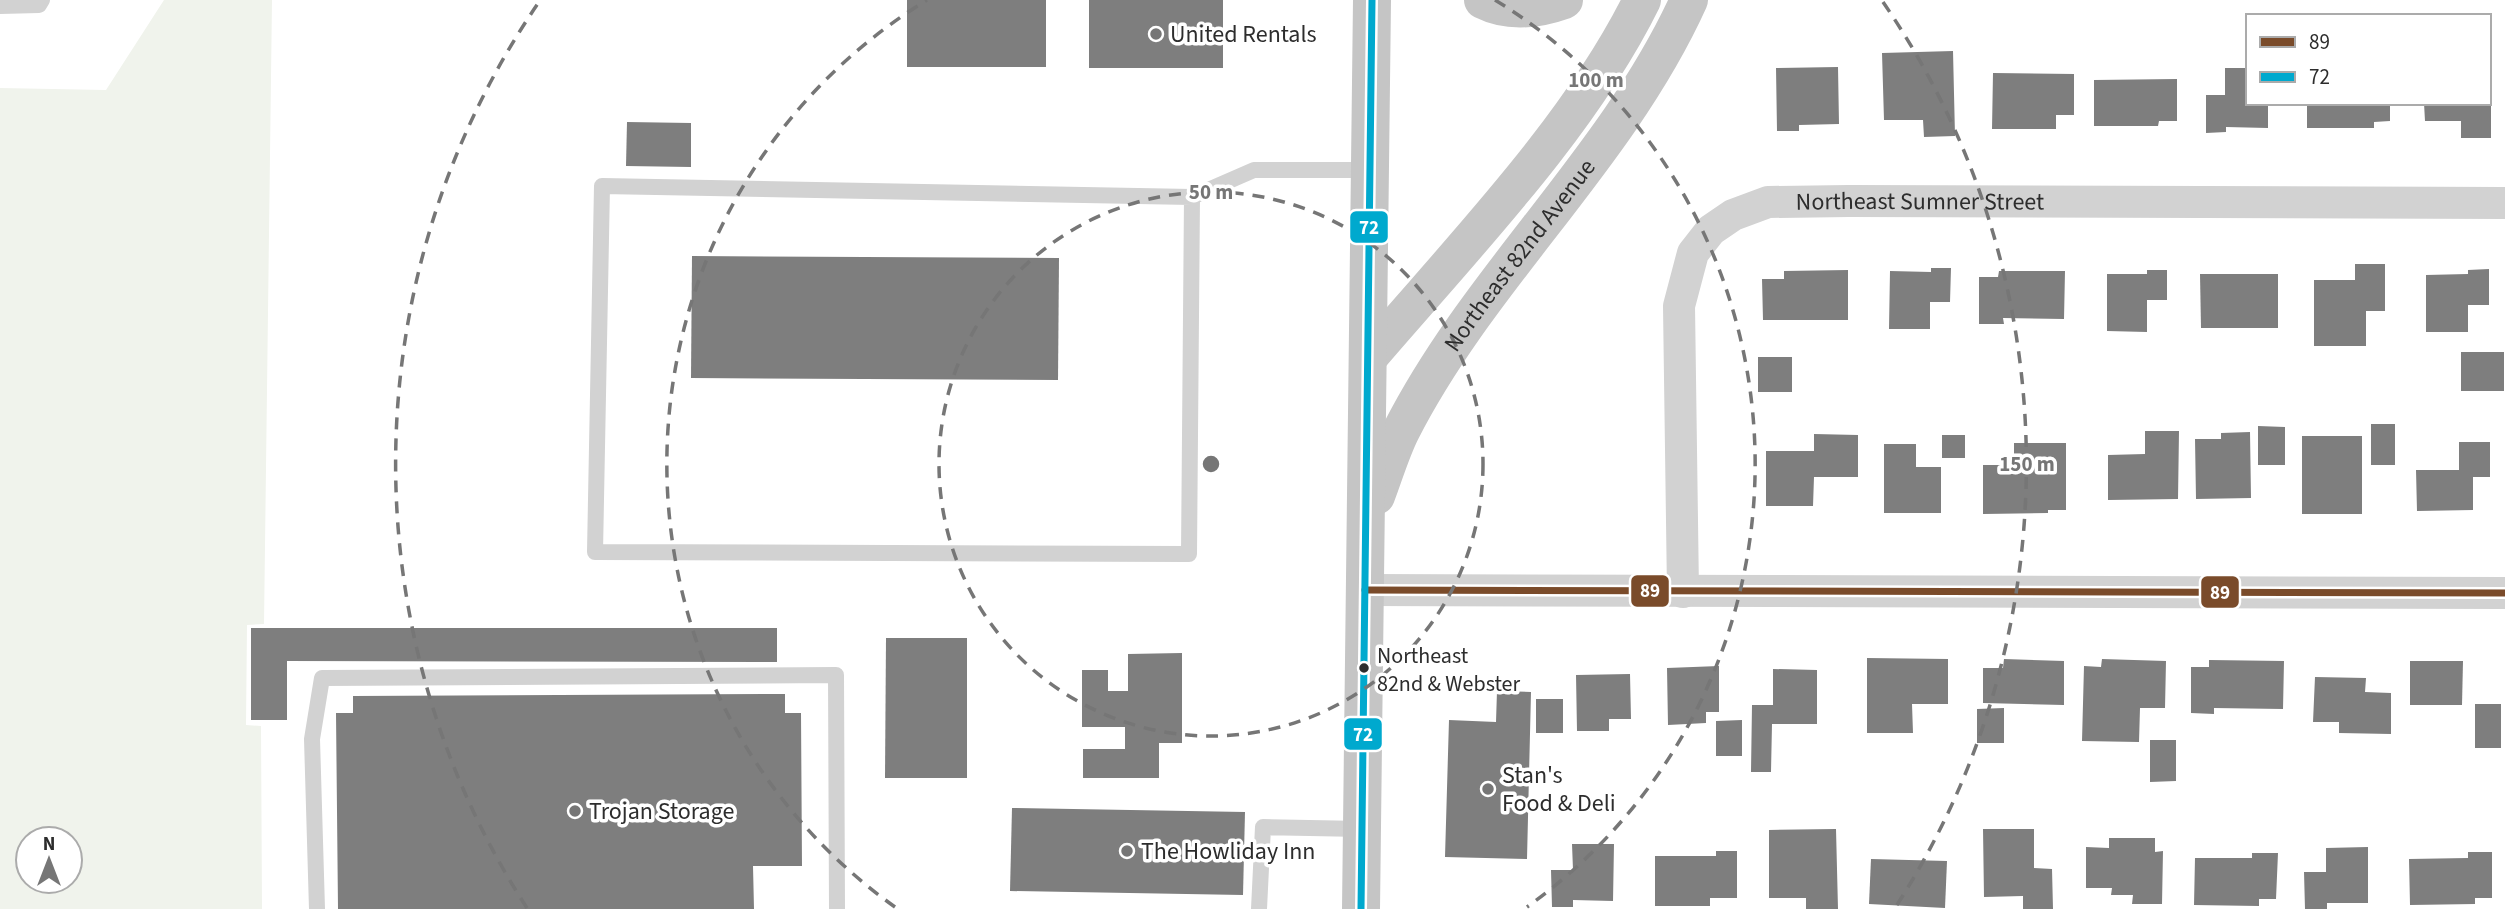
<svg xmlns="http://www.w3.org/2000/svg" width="2505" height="909" viewBox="0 0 2505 909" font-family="'Source Sans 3',sans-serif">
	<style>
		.green { fill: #f0f3ec; fill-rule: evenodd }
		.building { fill: #7e7e7e }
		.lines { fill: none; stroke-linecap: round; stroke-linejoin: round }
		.lane { stroke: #d2d2d2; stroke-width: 16 }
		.street { stroke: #d2d2d2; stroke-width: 32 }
		.primary { stroke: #c5c5c5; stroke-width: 38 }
		.bus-1-casing { stroke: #fff; stroke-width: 12 }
		.bus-2-casing { stroke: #fff; stroke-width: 12 }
		.bus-1 { stroke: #7a4b2a; stroke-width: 7 }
		.bus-2 { stroke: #00a9ce; stroke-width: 7 }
		.ring { fill: none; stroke: #767676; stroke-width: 3.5; stroke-dasharray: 12 9 }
		.poi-dot { fill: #767676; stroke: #fff; stroke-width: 2.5 }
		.bus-dot { fill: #2d2d2d; stroke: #fff; stroke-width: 2.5 }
		.labels { text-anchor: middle; stroke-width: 7; stroke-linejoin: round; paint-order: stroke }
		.bus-label { font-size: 22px; fill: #2d2d2d; stroke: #fff; text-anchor: start }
		.poi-label { font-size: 24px; fill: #2d2d2d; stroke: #fff; text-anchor: start }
		.street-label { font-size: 24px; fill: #2d2d2d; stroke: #fff }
		.centre { fill: #767676; stroke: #fff; stroke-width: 3.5 }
		.ring-label { font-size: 21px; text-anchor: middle; font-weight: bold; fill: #767676; stroke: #fff; stroke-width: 7; stroke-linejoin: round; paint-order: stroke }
		.line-badge { stroke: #fff; stroke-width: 2.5 }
		.badge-label { font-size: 19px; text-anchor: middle; font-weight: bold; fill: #fff }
	</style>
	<rect width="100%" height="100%" fill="#fff"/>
	<!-- green -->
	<path class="green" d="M164 0H272L264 624 247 625 246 725 261 726 262 909H0V88L106 90ZM28 839H70V881H28Z"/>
	<!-- building -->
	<g class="building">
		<rect x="907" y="0" width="139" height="67"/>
		<rect x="1089" y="0" width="134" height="68"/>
		<polygon points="1953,51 1955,136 1924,137 1923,120 1884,120 1882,53"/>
		<polygon points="1838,67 1839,124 1799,125 1799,131 1777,131 1776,68"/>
		<polygon points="2225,68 2248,68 2248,103 2268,103 2268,128 2226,127 2226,132 2206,133 2206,95 2225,95"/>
		<polygon points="1993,73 2074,74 2074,115 2056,115 2056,129 1992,129"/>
		<polygon points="2177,79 2177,121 2159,121 2158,126 2094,126 2094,80"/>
		<polygon points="2307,103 2390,103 2390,121 2374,122 2374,128 2307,128"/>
		<polygon points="2424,103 2491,103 2491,138 2461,138 2461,121 2425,121"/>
		<polygon points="627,122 691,123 691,167 626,166"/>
		<polygon points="692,256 1059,258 1058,380 691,378"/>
		<polygon points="2355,264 2385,264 2385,311 2366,311 2366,346 2314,346 2314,280 2355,280"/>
		<polygon points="1931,268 1951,268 1950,302 1930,302 1930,329 1889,329 1890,271 1931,272"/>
		<polygon points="2489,269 2489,305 2468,305 2468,332 2426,332 2426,275 2468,274 2468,270"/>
		<polygon points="1848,270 1848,320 1763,320 1762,279 1784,279 1784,271"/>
		<polygon points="2147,270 2167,270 2167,300 2147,300 2147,332 2107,331 2107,274 2147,274"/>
		<polygon points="1999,271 2065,271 2064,319 2003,318 2004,324 1979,324 1979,277 1998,277"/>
		<polygon points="2200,274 2278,274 2278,328 2201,328"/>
		<rect x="2461" y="352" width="43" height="39"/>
		<rect x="1758" y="357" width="34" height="35"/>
		<rect x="2371" y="424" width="24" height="41"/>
		<polygon points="2258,426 2285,427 2285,465 2258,465"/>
		<polygon points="2145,431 2179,431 2178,499 2108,500 2108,455 2145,454"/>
		<polygon points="2250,432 2251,498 2196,499 2195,439 2221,439 2221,433"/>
		<polygon points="1814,434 1858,435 1858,477 1814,477 1813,506 1766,506 1766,451 1814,451"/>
		<rect x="1942" y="435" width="23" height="23"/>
		<rect x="2302" y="436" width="60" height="78"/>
		<polygon points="2459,442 2490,442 2490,477 2473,477 2473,510 2417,511 2416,470 2459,470"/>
		<polygon points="2014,443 2066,443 2066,510 2048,510 2048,513 1983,514 1983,465 2014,465"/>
		<polygon points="1884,444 1916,444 1916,467 1941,467 1941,513 1884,513"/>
		<polygon points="251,628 777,628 777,662 287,661 287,720 251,720"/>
		<polygon points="886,638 967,638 967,778 885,778"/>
		<polygon points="1182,653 1182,743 1159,743 1159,778 1083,778 1083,749 1125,749 1125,727 1082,727 1082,670 1108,670 1108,691 1128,691 1128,654"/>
		<polygon points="1867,658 1948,659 1948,704 1912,704 1913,733 1867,733"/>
		<polygon points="2004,659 2064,661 2064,705 1983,703 1983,668 2003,668"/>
		<polygon points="2102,659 2166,661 2165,708 2140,708 2139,742 2082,741 2084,666 2101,667"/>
		<polygon points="2209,660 2284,661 2283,709 2214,708 2214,714 2191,713 2191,667 2209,667"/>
		<polygon points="2410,661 2463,661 2462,705 2410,705"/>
		<polygon points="1719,666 1719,712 1706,712 1706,723 1668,725 1667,668"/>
		<polygon points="1773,669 1817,670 1817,724 1772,724 1771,772 1751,772 1752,705 1773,705"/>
		<polygon points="1630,674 1631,719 1609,719 1609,731 1577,731 1576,675"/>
		<polygon points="2315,677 2366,678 2365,692 2391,693 2391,734 2339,733 2339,722 2313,722"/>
		<polygon points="1497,691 1531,692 1527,859 1445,857 1449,720 1496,722"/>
		<polygon points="785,694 785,713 801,713 802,866 753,866 754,909 338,909 336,713 353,713 353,696"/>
		<rect x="1536" y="699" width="27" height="34"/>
		<rect x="2475" y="704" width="26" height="44"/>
		<polygon points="2004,708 2004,743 1977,743 1977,709"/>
		<polygon points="1742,720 1742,756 1716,756 1716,721"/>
		<polygon points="2150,740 2176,740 2176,781 2150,782"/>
		<polygon points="1012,808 1245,812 1243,895 1010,891"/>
		<polygon points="1836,829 1838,909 1806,909 1806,898 1769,898 1769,830"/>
		<polygon points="1983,829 2034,829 2034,868 2052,869 2053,909 2023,909 2023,896 1984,897"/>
		<polygon points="2109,838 2155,838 2155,852 2163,851 2162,904 2132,904 2133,895 2111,895 2112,888 2086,888 2086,847 2109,848"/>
		<polygon points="1572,844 1614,844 1613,901 1573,900 1573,907 1552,907 1551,870 1573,870"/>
		<polygon points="2368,847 2368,903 2327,903 2327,909 2305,909 2304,872 2326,872 2326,848"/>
		<polygon points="1716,851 1737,851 1737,898 1710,898 1710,906 1655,906 1655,856 1716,856"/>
		<polygon points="2468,852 2492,852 2492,898 2475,898 2475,904 2410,905 2409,859 2468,858"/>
		<polygon points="2252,853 2278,853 2276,899 2259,899 2259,906 2194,905 2195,858 2252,858"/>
		<polygon points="1871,859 1947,861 1945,908 1869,904"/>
	</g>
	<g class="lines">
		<!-- lane -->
		<g class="lane">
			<polyline points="0,6 39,5 42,0"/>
			<polyline points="1192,197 1189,554 595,552 602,186 1192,197 1254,170 1370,170"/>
			<polyline points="317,909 312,739 322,678 836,675 837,909"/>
			<polyline points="1259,909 1263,827 1362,829"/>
		</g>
		<!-- street -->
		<g class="street">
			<polyline points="1365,590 2505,593"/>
			<path id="s1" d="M1683 592 1679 306 1693 253 1711 230 1733 215 1768 202 1849 201 2505 203"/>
		</g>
		<!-- primary -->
		<g class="primary">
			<path d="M1483 0C1509 13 1536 10 1564 0"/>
			<path d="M1368 358C1461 249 1579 128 1642 0"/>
			<path id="s2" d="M1376 496C1384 475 1391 451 1401 431 1480 276 1617 159 1689 0"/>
			<polyline points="1361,909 1372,0"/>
		</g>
		<defs>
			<polyline id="bus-1" points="1365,590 2505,593"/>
			<polyline id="bus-2" points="1361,909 1372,0"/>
		</defs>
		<!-- bus-1 casing -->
		<use href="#bus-1" class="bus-1-casing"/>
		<!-- bus-2 casing -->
		<use href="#bus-2" class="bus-2-casing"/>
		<!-- bus-1 -->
		<use href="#bus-1" class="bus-1"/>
		<!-- bus-2 -->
		<use href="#bus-2" class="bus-2"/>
	</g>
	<!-- distance rings -->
	<g class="ring">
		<circle cx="1211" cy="464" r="272"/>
		<path d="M895 907A544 544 0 0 1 927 0M1495 0A544 544 0 0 1 1527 907"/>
		<path d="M527 908A816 816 0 0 1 539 2M1883 2A816 816 0 0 1 1895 908"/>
	</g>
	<!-- markers -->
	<g class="poi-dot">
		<circle cx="1156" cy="34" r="7"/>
		<circle cx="1488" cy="789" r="7"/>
		<circle cx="575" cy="811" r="7"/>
		<circle cx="1127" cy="851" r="7"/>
	</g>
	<circle class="bus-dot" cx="1364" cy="668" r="6"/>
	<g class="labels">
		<!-- bus labels -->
		<g class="bus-label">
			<text x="1377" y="663">Northeast<tspan x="1377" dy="28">82nd &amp; Webster</tspan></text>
		</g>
		<!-- poi labels -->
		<g class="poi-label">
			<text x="1170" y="42">United Rentals</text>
			<text x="1502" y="783">Stan's<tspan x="1502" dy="28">Food &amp; Deli</tspan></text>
			<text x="589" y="819">Trojan Storage</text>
			<text x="1141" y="859">The Howliday Inn</text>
		</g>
		<!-- street labels -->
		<g class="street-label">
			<text dy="8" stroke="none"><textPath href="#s1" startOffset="586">Northeast Sumner Street</textPath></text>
			<text dy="8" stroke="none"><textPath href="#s2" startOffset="282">Northeast 82nd Avenue</textPath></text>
		</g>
	</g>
	<circle cx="1211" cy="464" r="10" class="centre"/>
	<g class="ring-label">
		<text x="1596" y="87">100 m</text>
		<text x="1211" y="199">50 m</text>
		<text x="2027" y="471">150 m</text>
	</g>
	<g class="line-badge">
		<rect x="1349" y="210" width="40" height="34" rx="7" fill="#00a9ce"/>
		<rect x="1630" y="574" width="40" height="34" rx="7" fill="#7a4b2a"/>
		<rect x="2200" y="575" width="40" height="34" rx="7" fill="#7a4b2a"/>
		<rect x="1343" y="717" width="40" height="34" rx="7" fill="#00a9ce"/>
	</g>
	<g class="badge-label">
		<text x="1369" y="234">72</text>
		<text x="1650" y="597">89</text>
		<text x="2220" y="599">89</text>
		<text x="1363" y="741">72</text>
	</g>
	<!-- legend -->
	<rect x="2246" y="14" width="245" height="91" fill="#ffffff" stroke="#ababab" stroke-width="2"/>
	<rect x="2260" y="37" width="35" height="10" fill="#7a4b2a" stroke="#ababab" stroke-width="2"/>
	<text x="2309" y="49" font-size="21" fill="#2d2d2d">89</text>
	<rect x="2260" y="72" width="35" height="10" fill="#00a9ce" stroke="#ababab" stroke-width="2"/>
	<text x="2309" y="84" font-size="21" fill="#2d2d2d">72</text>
	<!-- north arrow -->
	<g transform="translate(49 860)"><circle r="33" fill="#ffffff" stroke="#ababab" stroke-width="2"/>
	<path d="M0-5L12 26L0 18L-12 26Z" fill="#767676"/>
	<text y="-10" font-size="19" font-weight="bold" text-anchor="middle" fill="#2d2d2d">N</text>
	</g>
</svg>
